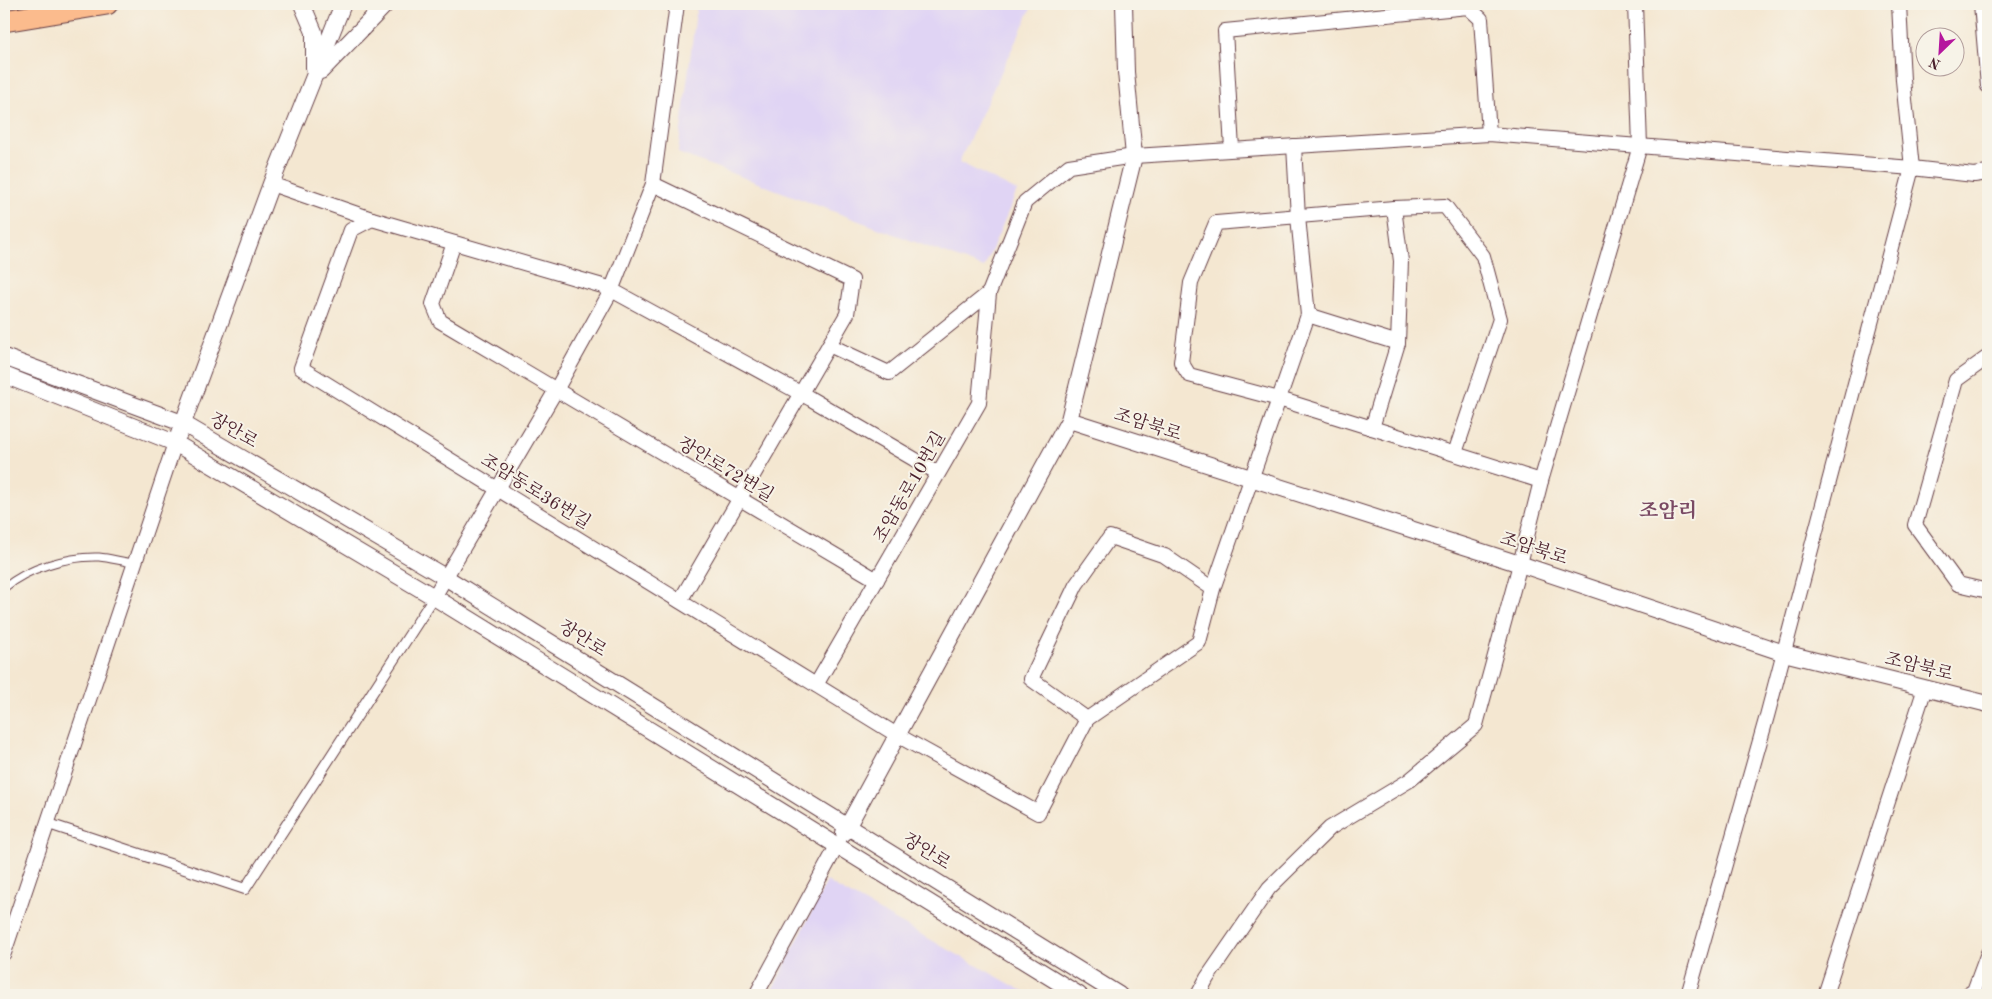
<svg xmlns="http://www.w3.org/2000/svg" width="1992" height="999" viewBox="0 0 1992 999" font-family="'Old Standard TT','Noto Serif KR',serif">
	<style>
		.built { fill: #e0d4f4 }
		.lines { fill: none; stroke-linecap: round; stroke-linejoin: round }
		.service-casing { stroke: #643d44; stroke-width: 9 }
		.pedestrian-casing { stroke: #643d44; stroke-width: 12 }
		.minor-casing { stroke: #643d44; stroke-width: 16 }
		.tertiary-casing { stroke: #643d44; stroke-width: 18 }
		.primary-casing { stroke: #643d44; stroke-width: 23 }
		.service { stroke: #fff; stroke-width: 7 }
		.pedestrian { stroke: #fff; stroke-width: 10 }
		.minor { stroke: #fff; stroke-width: 14 }
		.tertiary { stroke: #fff; stroke-width: 16 }
		.primary { stroke: #fbbb8d; stroke-width: 21 }
		.labels { text-anchor: middle; stroke-width: 4; stroke-linejoin: round; paint-order: stroke }
		.street-label { font-size: 18px; fill: #4a1f2b; stroke: #f7f3e8 }
		.quarter-label { font-size: 20px; font-weight: bold; fill: #7a4a64; stroke: #f7f3e8 }
	</style>
	<rect width="100%" height="100%" fill="#f7f3e8"/>
	<filter id="ink" filterUnits="userSpaceOnUse"><feTurbulence type="fractalNoise" baseFrequency=".02" numOctaves="2"/><feDisplacementMap in="SourceGraphic" scale="10" xChannelSelector="R" yChannelSelector="G"/><feConvolveMatrix kernelMatrix="1 2 1 2 8 2 1 2 1" color-interpolation-filters="sRGB"/></filter>
	<filter id="wash" filterUnits="userSpaceOnUse"><feTurbulence type="fractalNoise" baseFrequency=".0096" numOctaves="4" result="noise"/><feDisplacementMap in="SourceGraphic" scale="20" xChannelSelector="R" yChannelSelector="G"/><feGaussianBlur stdDeviation="1.12" result="paint"/><feColorMatrix in="noise" values="0 0 0 0 0 0 0 0 0 0 0 0 0 0 0 0 0 1.4 0 .05"/><feComposite in="paint" operator="in"/></filter>
	<g filter="url(#wash)">
		<rect width="100%" height="100%" fill="#f4e7d1"/>
		<!-- built -->
		<g class="built">
			<polygon points="697,4 1033,4 959,162 1017,191 984,268 678,153"/>
			<polygon points="827,881 836,887 1030,995 770,995"/>
		</g>
	</g>
	<g filter="url(#ink)">
		<g class="lines">
			<defs>
				<path id="service" d="M4 588C28 568 67 556 99 557 111 558 123 562 134 563"/>
				<polyline id="pedestrian" points="46,823 245,889 434,597"/>
				<g id="minor">
					<polyline points="1981,4 1988,86"/>
					<polyline points="1232,149 1225,31 1468,7 1481,19 1489,134"/>
					<polyline points="271,184 372,219"/>
					<polyline points="653,184 677,4"/>
					<polygon points="1394,208 1401,261 1398,343 1372,428 1279,399 1189,375 1181,362 1191,283 1216,223"/>
					<polyline points="1394,208 1445,206 1483,256 1500,319 1455,453"/>
					<polyline points="454,243 433,304 440,321 877,580"/>
					<polyline points="1308,315 1398,343"/>
					<polyline points="829,345 889,373 989,293"/>
					<polyline points="1988,357 1956,380 1915,525 1958,584 1988,591"/>
					<polyline points="1372,428 1541,481"/>
					<polyline points="938,473 811,399 606,287 372,219 351,230 301,368 897,735 1038,813 1087,719"/>
					<polyline points="1213,589 1165,556 1110,537 1076,585 1031,679 1087,719 1199,642 1213,589 1308,315 1298,217 1294,146"/>
					<polyline points="434,597 556,390 611,291 653,184 852,280 847,314 680,601"/>
					<polyline points="816,685 979,403 989,293 1025,202 1069,166 1134,156 1489,134 1912,168 1974,175 1988,173"/>
					<polyline points="4,953 175,443"/>
					<polyline points="756,995 837,846"/>
					<polyline points="1198,995 1207,978 1269,888 1330,828 1410,780 1476,725 1520,564 1541,481 1640,146 1635,4"/>
					<polyline points="1688,995 1767,716 1912,168 1903,80 1899,4"/>
					<polyline points="1825,995 1925,688"/>
					<polyline points="1967,995 1974,991 1988,953"/>
				</g>
				<g id="tertiary">
					<polyline points="302,4 314,32 314,68"/>
					<polyline points="321,71 386,4"/>
					<polyline points="4,357 182,423 445,577 1119,995"/>
					<polyline points="4,375 175,443 434,597 1079,995"/>
					<polyline points="1069,420 1520,564 1784,653 1988,704"/>
					<polyline points="179,434 271,184 343,4"/>
					<polyline points="844,833 1069,420 1134,156 1126,72 1124,4"/>
				</g>
				<polyline id="primary" points="4,21 107,4"/>
			</defs>
			<!-- service casing -->
			<use href="#service" class="service-casing"/>
			<!-- pedestrian casing -->
			<use href="#pedestrian" class="pedestrian-casing"/>
			<!-- minor casing -->
			<use href="#minor" class="minor-casing"/>
			<!-- tertiary casing -->
			<use href="#tertiary" class="tertiary-casing"/>
			<!-- primary casing -->
			<use href="#primary" class="primary-casing"/>
			<!-- service -->
			<use href="#service" class="service"/>
			<!-- pedestrian -->
			<use href="#pedestrian" class="pedestrian"/>
			<!-- minor -->
			<use href="#minor" class="minor"/>
			<!-- tertiary -->
			<use href="#tertiary" class="tertiary"/>
			<!-- primary -->
			<use href="#primary" class="primary"/>
		</g>
	</g>
	<g class="labels">
		<!-- street labels -->
		<g class="street-label">
			<text transform="translate(1148 424) rotate(18)" y="6">조암북로</text>
			<text transform="translate(234 430) rotate(30)" y="6">장안로</text>
			<text transform="translate(726 469) rotate(31)" y="6">장안로72번길</text>
			<text transform="translate(909 487) rotate(-60)" y="6">조암동로10번길</text>
			<text transform="translate(536 491) rotate(32)" y="6">조암동로36번길</text>
			<text transform="translate(1534 548) rotate(18)" y="6">조암북로</text>
			<text transform="translate(583 638) rotate(32)" y="6">장안로</text>
			<text transform="translate(1919 666) rotate(14)" y="6">조암북로</text>
			<text transform="translate(927 851) rotate(32)" y="6">장안로</text>
		</g>
		<!-- quarter labels -->
		<g class="quarter-label">
			<text x="1668" y="517">조암리</text>
		</g>
	</g>
	<!-- margin -->
	<rect width="1992" height="999" fill="none" stroke="#f7f3e8" stroke-width="20"/>
	<!-- north arrow -->
	<g transform="translate(1940 52) rotate(205)"><circle r="24" fill="#f7f3e8" stroke="#b29e9c"/>
	<path d="M0-4L9 19L0 12L-9 19Z" fill="#b5179e"/>
	<text y="-8" font-size="14" font-weight="bold" text-anchor="middle" fill="#4a1f2b">N</text>
	</g>
</svg>
